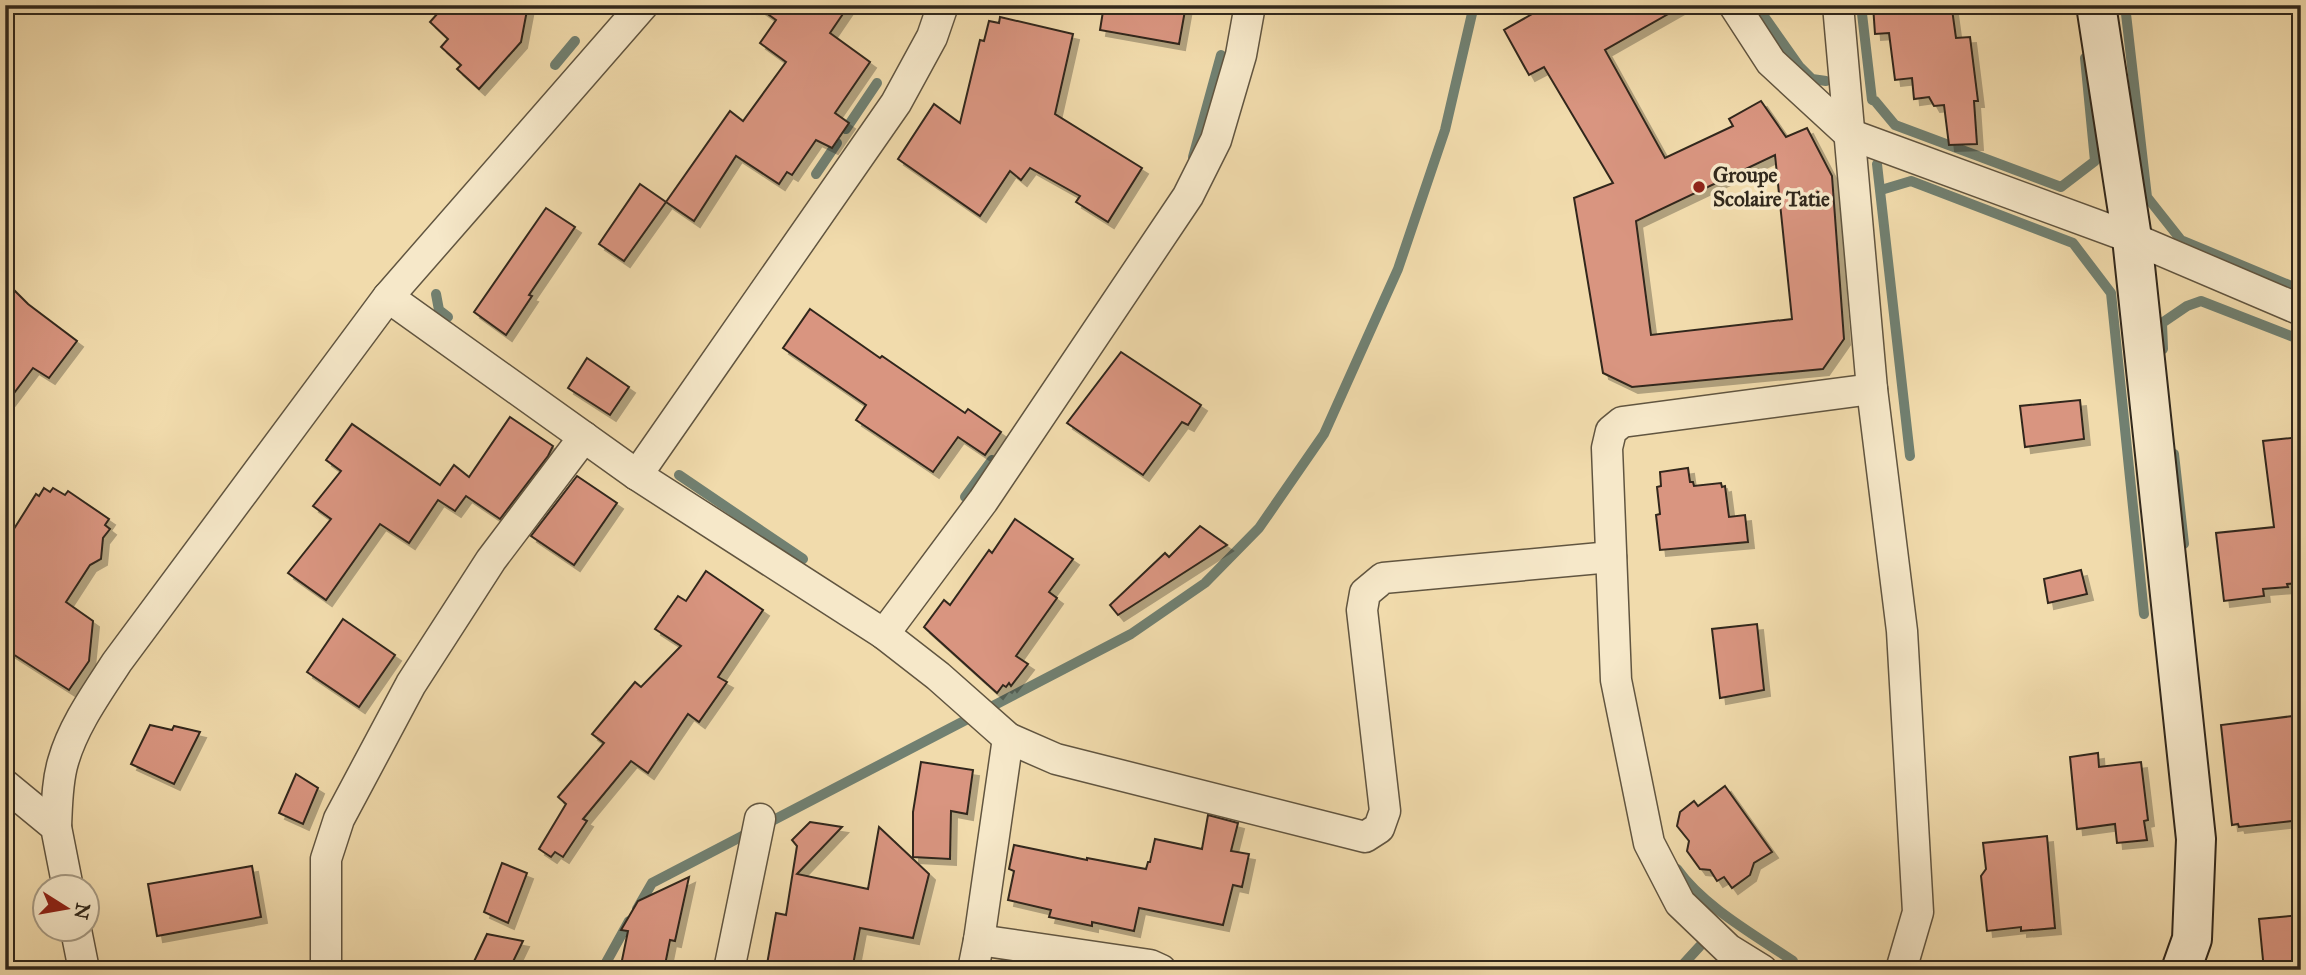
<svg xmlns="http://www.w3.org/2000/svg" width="2306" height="975" viewBox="0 0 2306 975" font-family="'IM FELL Great Primer',serif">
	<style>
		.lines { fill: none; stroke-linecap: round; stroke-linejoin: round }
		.stream { stroke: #718071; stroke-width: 10 }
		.building { fill: #d99580; stroke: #31281c; stroke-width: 2; fill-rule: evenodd; filter: url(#shadow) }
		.street-casing { stroke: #615540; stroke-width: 33 }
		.secondary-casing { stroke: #31281c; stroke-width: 42 }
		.street { stroke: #f6e8c9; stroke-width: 30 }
		.secondary { stroke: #f6e8c9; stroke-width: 38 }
		.poi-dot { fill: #8f2418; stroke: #f6e8c9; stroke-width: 2.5 }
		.labels { text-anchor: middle; stroke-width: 7; stroke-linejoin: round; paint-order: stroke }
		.poi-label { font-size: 21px; font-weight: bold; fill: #31281c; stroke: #f6e8c9; text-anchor: start }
	</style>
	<defs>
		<filter id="shadow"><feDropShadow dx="6" dy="6" stdDeviation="0" flood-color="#0004"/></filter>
	</defs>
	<rect width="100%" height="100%" fill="#f1dbac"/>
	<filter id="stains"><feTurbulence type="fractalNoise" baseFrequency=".00286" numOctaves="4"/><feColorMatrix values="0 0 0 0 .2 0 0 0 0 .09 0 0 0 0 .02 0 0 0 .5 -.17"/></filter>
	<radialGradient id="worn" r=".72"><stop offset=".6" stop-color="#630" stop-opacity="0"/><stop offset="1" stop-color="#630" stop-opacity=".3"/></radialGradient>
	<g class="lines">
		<!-- stream -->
		<g class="stream">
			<polyline points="1756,5 1799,66 1812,79 1826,81"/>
			<polyline points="1861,5 1872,100 1875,101 1895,125 2061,187 2095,161 2085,58"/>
			<polyline points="2125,5 2147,197 2181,240 2301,290"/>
			<polyline points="555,65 575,41"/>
			<polyline points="846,129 877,83"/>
			<polyline points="1193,157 1221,55"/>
			<polyline points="1877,164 1910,456"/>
			<polyline points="816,174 837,143"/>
			<polyline points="1881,190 1911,181 2073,243 2111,293 2144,614"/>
			<polyline points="436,294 439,310 448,317"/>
			<polyline points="2163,349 2162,323 2187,306 2201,301 2301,340"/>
			<polyline points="2174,454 2184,544"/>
			<polyline points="679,475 803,559"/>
			<polyline points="965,497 992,460"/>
			<polyline points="766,824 1131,634 1205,583 1259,528 1324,434 1398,269 1445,130 1474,5"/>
			<path d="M1677 869C1704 907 1755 935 1793 961"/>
			<polyline points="637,909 652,883 752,831"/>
			<polyline points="602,970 629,921"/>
			<polyline points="1678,970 1700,946"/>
		</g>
	</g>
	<!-- building -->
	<g class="building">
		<polygon points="445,5 528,5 521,42 479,89 457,69 461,65 441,47 448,39 430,22"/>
		<polygon points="755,5 849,5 830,33 870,62 835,113 849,123 832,148 816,140 792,175 787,172 779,184 736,156 694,221 666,202 730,111 743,121 786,62 760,43 776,20"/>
		<polygon points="1104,5 1186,5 1179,44 1100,30"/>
		<path d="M1548 5H1684L1605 50 1665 158 1733 126 1729 119 1761 101 1786 137 1807 128 1832 176 1844 339 1823 369 1632 387 1603 373 1574 198 1613 183 1544 67 1529 75 1504 30ZM1775 155 1792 319 1651 335 1636 221Z"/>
		<polygon points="1873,5 1943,5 1943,10 1952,9 1956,38 1970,37 1978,101 1974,101 1977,144 1949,145 1944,105 1934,106 1929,97 1914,99 1912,78 1895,80 1889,33 1875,34"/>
		<polygon points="1000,17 1073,34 1055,114 1142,168 1108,222 1076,202 1080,196 1030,168 1021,180 1010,171 980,216 898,159 934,104 960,123 980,40 984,41 989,21 999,23"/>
		<polygon points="640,184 666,202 624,261 599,244"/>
		<polygon points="546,208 575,227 529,295 532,296 506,335 474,312"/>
		<polygon points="5,281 28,304 77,341 49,378 33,368 5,405"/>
		<polygon points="810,309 880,358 882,356 965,413 968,409 1001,432 985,455 958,437 933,472 856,420 866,405 783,348"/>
		<polygon points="1121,352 1201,405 1188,425 1182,422 1143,475 1067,423"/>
		<polygon points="587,358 629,387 610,415 568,388"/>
		<polygon points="2080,400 2084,439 2025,447 2020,406"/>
		<polygon points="510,417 553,446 548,456 500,519 466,496 455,511 438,500 409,543 380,524 326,600 288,573 331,519 313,506 341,471 326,460 352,424 440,485 454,465 469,477"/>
		<polygon points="2301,437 2301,583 2287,584 2288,587 2263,589 2264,596 2224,601 2216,533 2274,527 2263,441"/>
		<polygon points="1688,468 1690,482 1693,482 1694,486 1721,483 1722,487 1725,486 1729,517 1745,515 1748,542 1660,550 1656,515 1660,514 1657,487 1661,486 1660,472"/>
		<polygon points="577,476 617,503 574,565 531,536"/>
		<polygon points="44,488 50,492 53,488 65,495 68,491 109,519 105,525 110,529 103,538 101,559 90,565 66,602 93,621 89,661 69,690 5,649 5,543 36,494 39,496"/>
		<polygon points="1015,519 1073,559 1049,592 1057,598 1016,656 1028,664 1011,686 1009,683 1006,687 1003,685 997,693 924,627 944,600 950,605 989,550 992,553"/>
		<polygon points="1200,526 1227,545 1118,615 1110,605 1165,553 1169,557"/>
		<polygon points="2081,570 2087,594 2048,603 2044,579"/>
		<polygon points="706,571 763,610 718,677 727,682 699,722 688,714 648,773 631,761 583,819 587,821 563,857 555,852 551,857 539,849 566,804 558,797 604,743 592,734 635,682 641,687 681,646 655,629 678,596 686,601"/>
		<polygon points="343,619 395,655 359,707 307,672"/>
		<polygon points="1757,624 1764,690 1720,698 1712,629"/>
		<polygon points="2301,715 2301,820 2239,827 2238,824 2232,825 2221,725"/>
		<polygon points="150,725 172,730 174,726 200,732 174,784 131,764"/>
		<polygon points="2098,753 2099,767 2141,762 2148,820 2144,821 2147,840 2117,843 2115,824 2077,829 2070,757"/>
		<polygon points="921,762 973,770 967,814 951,811 950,859 913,857 913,812"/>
		<polygon points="296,774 318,788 303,824 279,813"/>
		<polygon points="1725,786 1772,852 1754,863 1750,875 1732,888 1724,877 1717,881 1710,870 1700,869 1687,851 1689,841 1677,826 1680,812 1694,801 1698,806"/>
		<polygon points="1208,815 1238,823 1231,851 1249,854 1242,887 1233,885 1223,925 1139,908 1134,931 1092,922 1092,926 1049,917 1051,910 1008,900 1014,871 1009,869 1014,845 1087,860 1087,858 1146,869 1148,862 1150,862 1155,839 1202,849"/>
		<polygon points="810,822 842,827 797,874 868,889 879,827 929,874 913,938 860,928 852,970 766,970 776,913 786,915 797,846 792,840"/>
		<polygon points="2047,836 2055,928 2021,931 2021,927 1987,931 1981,876 1986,869 1983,843"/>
		<polygon points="502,863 527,873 508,923 484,912"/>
		<polygon points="252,866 261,917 157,936 148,884"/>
		<polygon points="689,877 675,941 670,940 664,970 620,970 628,931 621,930 638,901"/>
		<polygon points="2301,915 2301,970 2264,970 2259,919"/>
		<polygon points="487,934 523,941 509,970 470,970"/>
	</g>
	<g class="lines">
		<defs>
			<g id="street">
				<polyline points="943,5 932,37 896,103 637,475 884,634 938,676 1008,738 1056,759 1365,837 1379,828 1385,811 1362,610 1365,593 1383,578 1611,557"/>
				<polyline points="1734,5 1771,62 1849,134 2132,238 2301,310"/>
				<polyline points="1838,5 1872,389 1902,631 1918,912 1901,970"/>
				<polyline points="388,297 637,475"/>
				<polyline points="884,634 983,501 1188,196 1216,140 1241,55 1250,5"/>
				<polyline points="5,785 56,827 68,888"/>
				<path d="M56 827C57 805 57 782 63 762 73 726 97 693 117 662L388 297 643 5"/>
				<polyline points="76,930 84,970"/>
				<polyline points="979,940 1150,965 1161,970"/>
				<polyline points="326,970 326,859 339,819 411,684 491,560 584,437"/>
				<polyline points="729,970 760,819"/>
				<polyline points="973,970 979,940 1008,738"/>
				<polyline points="1762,970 1728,949 1680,903 1649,843 1616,680 1607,448 1611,431 1622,422 1872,389"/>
			</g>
			<polyline id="secondary" points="2096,5 2132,238 2196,839 2192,939 2181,970"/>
		</defs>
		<!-- street casing -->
		<use href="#street" class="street-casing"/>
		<!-- secondary casing -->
		<use href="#secondary" class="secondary-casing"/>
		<!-- street -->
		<use href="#street" class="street"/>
		<!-- secondary -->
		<use href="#secondary" class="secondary"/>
	</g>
	<!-- markers -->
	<circle class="poi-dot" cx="1699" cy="187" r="7"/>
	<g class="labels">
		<!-- poi labels -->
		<g class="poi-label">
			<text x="1713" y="182">Groupe<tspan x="1713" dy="24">Scolaire Tatie</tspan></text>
		</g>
	</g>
	<!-- margin -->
	<rect width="2306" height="975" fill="none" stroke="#f1dbac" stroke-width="28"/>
	<rect x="7" y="7" width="2292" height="961" fill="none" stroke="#31281c" stroke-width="3.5"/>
	<rect x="14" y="14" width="2278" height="947" fill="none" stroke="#31281c" stroke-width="2"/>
	<!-- north arrow -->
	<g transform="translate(66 908) rotate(101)"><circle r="33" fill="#f6e8c9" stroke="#a79b84" stroke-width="2"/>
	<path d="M0-5L12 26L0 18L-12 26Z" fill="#8f2418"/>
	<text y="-10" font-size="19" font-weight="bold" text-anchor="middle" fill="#31281c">N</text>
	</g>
	<rect width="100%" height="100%" filter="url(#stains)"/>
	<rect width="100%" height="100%" fill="url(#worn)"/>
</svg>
